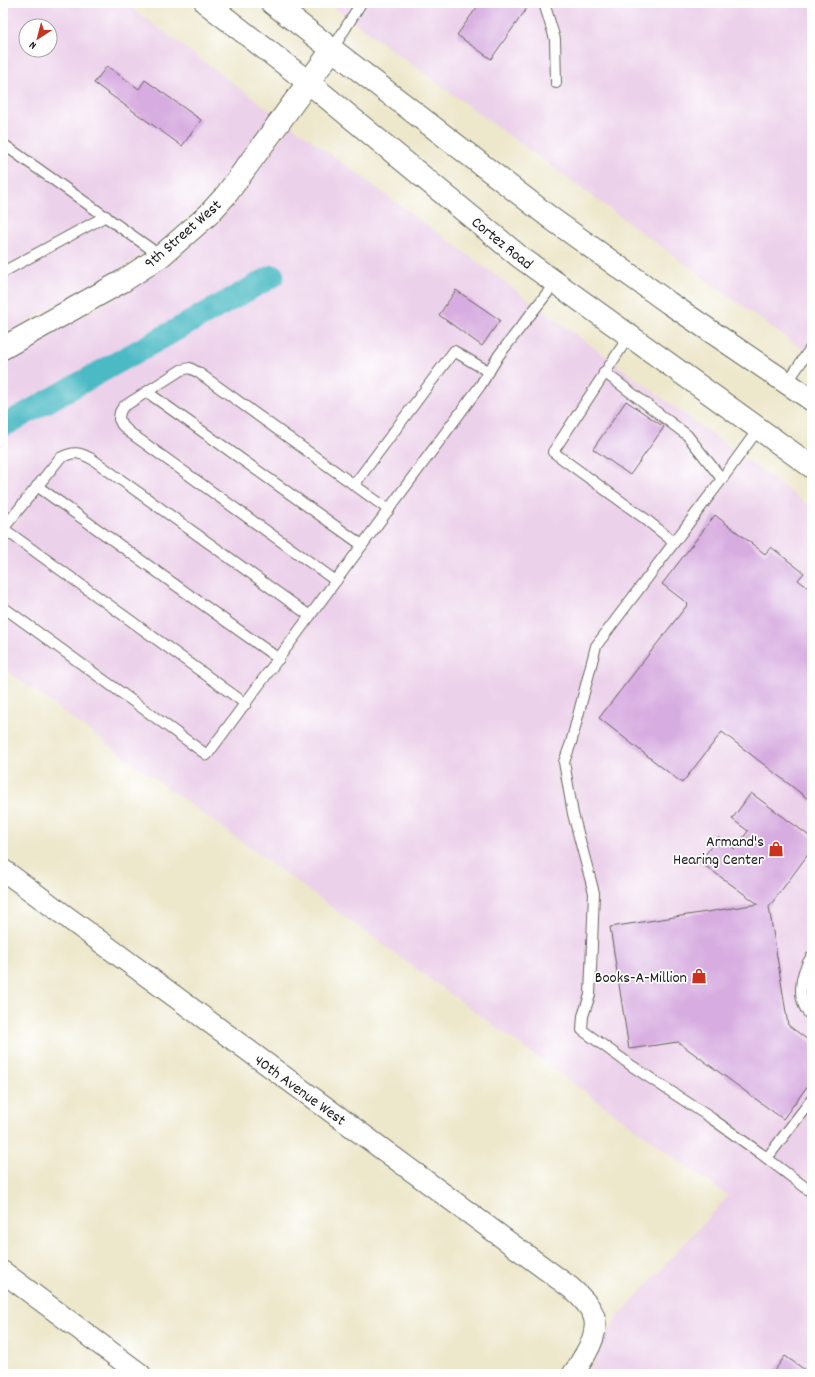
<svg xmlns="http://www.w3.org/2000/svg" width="815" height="1377" viewBox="0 0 815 1377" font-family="Dekko,sans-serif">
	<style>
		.built { fill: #ecd1ea; fill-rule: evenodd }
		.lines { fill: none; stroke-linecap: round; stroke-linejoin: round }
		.canal { stroke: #4cbac4; stroke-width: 23 }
		.building { fill: #d7ace0 }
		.service-casing { stroke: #656359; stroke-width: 12 }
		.minor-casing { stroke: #656359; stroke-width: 23 }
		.secondary-casing { stroke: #656359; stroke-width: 24 }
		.primary-casing { stroke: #656359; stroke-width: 24 }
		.service { stroke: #fff; stroke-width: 10 }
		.minor { stroke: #fff; stroke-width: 21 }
		.secondary { stroke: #fff; stroke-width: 22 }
		.primary { stroke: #fff; stroke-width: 22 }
		.labels { text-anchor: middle; stroke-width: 3.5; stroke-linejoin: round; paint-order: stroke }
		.street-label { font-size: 16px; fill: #1c1c1c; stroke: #fff }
		.poi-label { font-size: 16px; fill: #1c1c1c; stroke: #fff; text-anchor: end }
	</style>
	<rect width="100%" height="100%" fill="#fff"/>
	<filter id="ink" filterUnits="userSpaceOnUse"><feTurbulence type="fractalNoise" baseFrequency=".025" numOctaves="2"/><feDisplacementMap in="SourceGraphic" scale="8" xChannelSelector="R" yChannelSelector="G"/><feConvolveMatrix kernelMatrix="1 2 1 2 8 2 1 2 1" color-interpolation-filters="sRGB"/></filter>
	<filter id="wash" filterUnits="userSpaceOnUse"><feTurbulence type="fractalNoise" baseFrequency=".012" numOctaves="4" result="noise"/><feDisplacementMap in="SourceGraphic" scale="16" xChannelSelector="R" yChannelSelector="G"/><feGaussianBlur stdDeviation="0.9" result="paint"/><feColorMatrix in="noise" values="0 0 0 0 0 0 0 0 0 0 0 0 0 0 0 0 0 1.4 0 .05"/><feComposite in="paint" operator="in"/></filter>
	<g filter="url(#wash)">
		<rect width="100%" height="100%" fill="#ede7cb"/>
		<!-- built -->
		<g class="built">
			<path d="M3 3H125L272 112 217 188 200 207 155 246 118 270 3 335ZM26 26H50V50H26Z"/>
			<polygon points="328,3 812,3 812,357"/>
			<polygon points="291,125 812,508 812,1374 587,1374 599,1354 607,1334 616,1319 728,1196 3,668 3,361 128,291 167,266 215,224 234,204"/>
		</g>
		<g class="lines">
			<!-- canal -->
			<polyline class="canal" points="3,426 273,276"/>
		</g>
		<g id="blocks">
			<!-- building -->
			<g class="building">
				<polygon points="480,3 519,3 527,8 491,59 457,35"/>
				<polygon points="107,66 139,89 145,80 201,120 182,146 94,83"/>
				<polygon points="456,290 500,320 482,346 439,315"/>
				<polygon points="626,401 664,427 630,475 593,449"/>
				<polygon points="715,515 765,554 771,547 804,573 798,580 812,591 812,802 722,732 682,783 599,718 688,604 662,584"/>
				<polygon points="751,793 812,838 812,849 769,907 788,1025 812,1043 812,1080 783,1119 678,1042 629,1049 610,927 758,904 700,862 718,837 735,849 748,831 732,819"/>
				<polygon points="785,1356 811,1374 772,1374"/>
			</g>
		</g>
	</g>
	<g filter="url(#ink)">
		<use href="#blocks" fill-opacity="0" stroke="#656359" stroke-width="1"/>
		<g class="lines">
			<defs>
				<g id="service">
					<polyline points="544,3 555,39 556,83"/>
					<polyline points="332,50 361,3"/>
					<polyline points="3,144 161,256"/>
					<polyline points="3,272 106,216"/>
					<polyline points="629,336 553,452 644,518 674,542"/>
					<polyline points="604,372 687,435 722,479"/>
					<polyline points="787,383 812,346"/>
					<polyline points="147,392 362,545"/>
					<polyline points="759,428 722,479 596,646 571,743 564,762 573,814 594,893 590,995 583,1016 582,1030 632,1066 711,1118 760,1153 810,1191"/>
					<polyline points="354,485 454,351 489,372"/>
					<polyline points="37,486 279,659"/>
					<path d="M3 529 60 458C74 451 79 452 92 459L310 616"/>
					<polyline points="4,529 246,704"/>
					<polyline points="336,581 129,432 122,425 119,419 120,412 123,407 181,370 190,368 199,373 389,510"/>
					<polyline points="3,607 207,755 480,386 499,355 555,283"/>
					<path d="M812 956C800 973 795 1001 812 1017"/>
					<polyline points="767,1158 812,1099"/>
				</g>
				<g id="minor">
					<path d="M3 870 571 1288C597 1311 603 1324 585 1355 581 1361 578 1368 573 1374"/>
					<polyline points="3,1272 140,1374"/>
				</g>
				<polyline id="secondary" points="3,348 123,281 161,256 208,215 226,195 332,50"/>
				<g id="primary">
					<polyline points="206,3 308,82 520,257 812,467"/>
					<polyline points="272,3 552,219 669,303 812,400"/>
				</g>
			</defs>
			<!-- service casing -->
			<use href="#service" class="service-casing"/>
			<!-- minor casing -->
			<use href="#minor" class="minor-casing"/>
			<!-- secondary casing -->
			<use href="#secondary" class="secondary-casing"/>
			<!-- primary casing -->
			<use href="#primary" class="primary-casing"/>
			<!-- service -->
			<use href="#service" class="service"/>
			<!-- minor -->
			<use href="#minor" class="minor"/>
			<!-- secondary -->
			<use href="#secondary" class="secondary"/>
			<!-- primary -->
			<use href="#primary" class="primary"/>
		</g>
	</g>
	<!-- icons -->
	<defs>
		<symbol id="shop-bare" viewBox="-9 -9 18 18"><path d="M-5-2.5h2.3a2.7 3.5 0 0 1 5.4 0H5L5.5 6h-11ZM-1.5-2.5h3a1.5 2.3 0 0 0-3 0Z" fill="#c8321e" stroke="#fff" stroke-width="2.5" paint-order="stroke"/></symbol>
	</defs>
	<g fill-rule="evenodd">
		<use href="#shop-bare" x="765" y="838" width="22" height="22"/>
		<use href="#shop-bare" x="688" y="965" width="22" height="22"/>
	</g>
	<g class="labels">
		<!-- street labels -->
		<g class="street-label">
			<text transform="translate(182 233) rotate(-41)" y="6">9th Street West</text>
			<text transform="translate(503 242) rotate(39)" y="6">Cortez Road</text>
			<text transform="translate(301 1089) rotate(36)" y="6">40th Avenue West</text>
		</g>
		<!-- poi labels -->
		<g class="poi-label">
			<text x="764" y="846">Armand's<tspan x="764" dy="18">Hearing Center</tspan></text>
			<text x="687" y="982">Books-A-Million</text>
		</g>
	</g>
	<!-- margin -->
	<rect width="815" height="1377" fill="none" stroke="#fff" stroke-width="16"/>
	<!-- north arrow -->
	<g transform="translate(38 38) rotate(216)"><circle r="19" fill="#ffffff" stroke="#a4a4a4"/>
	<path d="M0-3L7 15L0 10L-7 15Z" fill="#c8321e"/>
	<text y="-6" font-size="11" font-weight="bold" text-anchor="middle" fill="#1c1c1c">N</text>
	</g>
</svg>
